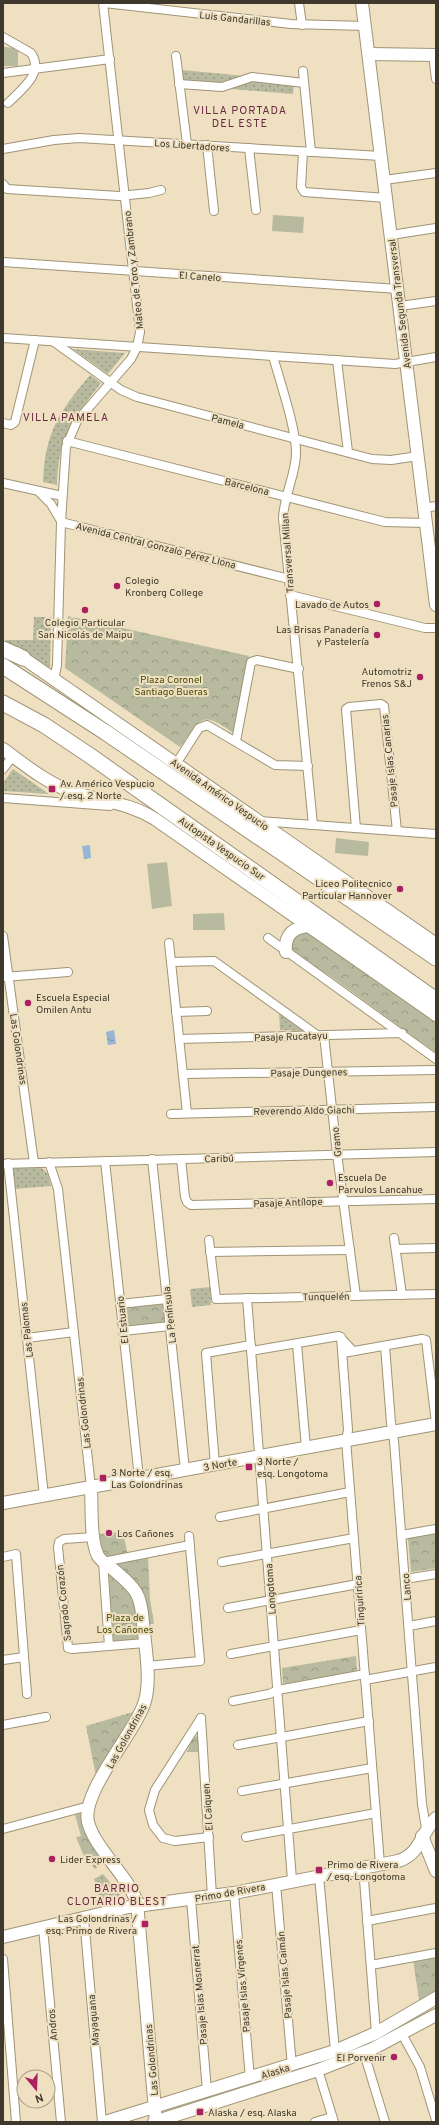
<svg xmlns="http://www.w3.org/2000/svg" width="439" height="2125" viewBox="0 0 439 2125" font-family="Overpass,sans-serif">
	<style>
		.grass { fill: url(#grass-dots) }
		.forest { fill: url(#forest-crowns) }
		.pitch { fill: #b8ba9f }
		.water { fill: url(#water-ripples) }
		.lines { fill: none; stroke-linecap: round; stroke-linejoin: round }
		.street-casing { stroke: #a09476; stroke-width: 10 }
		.secondary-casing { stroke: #a09476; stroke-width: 14 }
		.highway-casing { stroke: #a09476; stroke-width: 17 }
		.street { stroke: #fff; stroke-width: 8 }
		.secondary { stroke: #fff; stroke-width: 12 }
		.highway { stroke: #fff; stroke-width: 15 }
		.poi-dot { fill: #ab2061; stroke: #eee0c1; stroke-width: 1.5 }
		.labels { text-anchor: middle; stroke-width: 4; stroke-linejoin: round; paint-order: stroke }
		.street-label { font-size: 10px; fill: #3e392c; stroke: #eee0c1 }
		.poi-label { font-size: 10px; fill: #3e392c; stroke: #eee0c1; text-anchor: start }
		.park-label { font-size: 10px; fill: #4a4c04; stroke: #eee0c1 }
		.neighbourhood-label { font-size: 11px; letter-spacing: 1px; fill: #6c2843; stroke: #eee0c1 }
	</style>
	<defs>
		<pattern id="grass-dots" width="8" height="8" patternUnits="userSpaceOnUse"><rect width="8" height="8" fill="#b8ba9f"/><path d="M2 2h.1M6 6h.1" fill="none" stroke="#979882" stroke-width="1.8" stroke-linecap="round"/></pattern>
		<pattern id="forest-crowns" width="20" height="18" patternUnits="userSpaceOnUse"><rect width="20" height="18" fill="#b8ba9f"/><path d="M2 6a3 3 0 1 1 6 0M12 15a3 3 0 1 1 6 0" fill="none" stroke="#979882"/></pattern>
		<pattern id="water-ripples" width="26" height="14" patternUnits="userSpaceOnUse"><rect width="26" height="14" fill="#99b5d5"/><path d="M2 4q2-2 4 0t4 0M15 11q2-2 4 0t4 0" fill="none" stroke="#7e94ad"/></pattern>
	</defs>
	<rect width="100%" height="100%" fill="#eee0c1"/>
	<!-- grass -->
	<g class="grass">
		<polygon points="182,70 245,76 227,85 182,81"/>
		<polygon points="248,80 294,84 293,94 231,89"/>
		<polygon points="73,349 125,353 108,374"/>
		<path d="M90 375 101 383C73 420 58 437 57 485L43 482C45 432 59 412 90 375Z"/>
		<polygon points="34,617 51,617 50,667 45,669 5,640 33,640"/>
		<polygon points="13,769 49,794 3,791 3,783"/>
		<polygon points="279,1013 307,1031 280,1030"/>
		<polygon points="41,1167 48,1174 51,1186 14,1189 12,1168"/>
		<polygon points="210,1287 211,1305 192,1307 190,1289"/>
		<polygon points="103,1874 120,1894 118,1898 95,1904 93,1899 99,1897 94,1879"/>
	</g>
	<!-- forest -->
	<g class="forest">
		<path d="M68 616 249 656 235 734C202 711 203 715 180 747L65 668Z"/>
		<polygon points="308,930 436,1019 436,1053 333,978 294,953 291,945 293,937"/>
		<polygon points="164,1301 166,1323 126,1328 124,1306"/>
		<polygon points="123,1532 129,1561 148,1557 150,1599 154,1624 148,1624 144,1598 104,1557 99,1534"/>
		<polygon points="436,1533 436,1568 411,1572 408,1538"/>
		<path d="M112 1572C140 1598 138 1602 141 1639L135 1642 111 1644 109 1577Z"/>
		<polygon points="356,1656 357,1671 283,1684 282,1668"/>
		<polygon points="133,1712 96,1776 86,1726"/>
		<polygon points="198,1736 200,1752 187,1752 193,1737"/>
		<polygon points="80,1814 86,1818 106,1860 95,1869 83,1854 76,1837 81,1836 75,1815"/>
		<polygon points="436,1956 436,1993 419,2000 413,1960"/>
	</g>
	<!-- pitch -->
	<g class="pitch">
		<polygon points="3,47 18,48 18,66 3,66"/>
		<polygon points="273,215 304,217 303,233 272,231"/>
		<polygon points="336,838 369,842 368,856 335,853"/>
		<polygon points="167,862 172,906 152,909 147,864"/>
		<polygon points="224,913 225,930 193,930 193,914"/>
	</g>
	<!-- water -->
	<g class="water">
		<polygon points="90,845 91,858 84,859 82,846"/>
		<polygon points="114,1030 116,1044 108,1045 106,1032"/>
	</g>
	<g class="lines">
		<defs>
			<g id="street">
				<polyline points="104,3 291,24 365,26"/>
				<polyline points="299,3 302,25"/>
				<path d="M3 37 31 53C45 73 21 90 8 103"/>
				<polyline points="433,55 436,79"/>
				<polyline points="176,56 187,144"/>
				<polyline points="303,71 311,152"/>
				<polyline points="3,73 110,59"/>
				<polyline points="179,84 222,87 252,77 304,83"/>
				<polyline points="207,145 214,211"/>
				<polyline points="249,148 256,210"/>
				<polyline points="3,149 54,140 79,138 381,156"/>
				<polyline points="303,152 301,187 304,192 387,198"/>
				<polyline points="384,180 436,173"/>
				<polyline points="3,184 7,189 119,196 149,193 161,190"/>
				<polyline points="391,235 436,228"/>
				<polyline points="3,262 398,289"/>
				<polyline points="400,306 436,301"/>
				<polyline points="3,338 395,364 436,357"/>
				<polyline points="54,342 121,390 137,397 372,459 391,460 418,456"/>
				<path d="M273 356C280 382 297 430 296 455 295 476 284 496 283 518L313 825"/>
				<polyline points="337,360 348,452"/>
				<polyline points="3,423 11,425 15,422 35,340"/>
				<polyline points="67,441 385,522 426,523"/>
				<polyline points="3,483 62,496"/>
				<polyline points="39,492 51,504 61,521"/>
				<polyline points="424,508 436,506"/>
				<polyline points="61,522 289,579"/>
				<polyline points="290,595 425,628 436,628"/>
				<polyline points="54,680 57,665 61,522 66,447 77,421 131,359 137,347 140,332 103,3"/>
				<polyline points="236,741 251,662 257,660 299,669"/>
				<polyline points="176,764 199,728 207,725 275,765 308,766"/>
				<polyline points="3,769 13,756"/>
				<polyline points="3,798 110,806"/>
				<polyline points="259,821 436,834"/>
				<polyline points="356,828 346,709 349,707 381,704 384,706 397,831"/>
				<polyline points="3,936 34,1163"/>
				<polyline points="268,938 436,1059"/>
				<polyline points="169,943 187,1113"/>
				<polyline points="171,962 214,961 317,1035"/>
				<polyline points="4,977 68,972"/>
				<polyline points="176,1012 207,1011"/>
				<polyline points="324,1035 337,1154 356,1296"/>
				<polyline points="179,1039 402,1033"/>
				<polyline points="183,1074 436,1070"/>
				<polyline points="171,1114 436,1107"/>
				<polyline points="152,1159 185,1470"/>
				<polyline points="181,1159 185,1197 187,1202 191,1205 436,1199"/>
				<polyline points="105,1161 139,1478"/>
				<polyline points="49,1162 58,1189 91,1487"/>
				<polyline points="8,1163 44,1496"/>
				<polyline points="3,1164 436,1152"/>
				<polyline points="394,1238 402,1295"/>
				<polyline points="209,1240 216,1299 436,1294"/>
				<polyline points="396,1249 436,1248"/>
				<polyline points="210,1252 350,1250"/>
				<polyline points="247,1298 292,1880"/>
				<polyline points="120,1304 167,1299"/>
				<polyline points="123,1331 170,1326"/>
				<polyline points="341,1337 348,1430 346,1440 380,1864"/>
				<polyline points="27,1338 74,1332"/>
				<polyline points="297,1344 306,1448"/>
				<polyline points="385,1346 391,1423 394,1441 422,1804 426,1828"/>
				<polyline points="251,1351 339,1336 353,1351"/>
				<polyline points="343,1353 422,1339 426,1340 436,1423"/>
				<polyline points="215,1465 206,1353 251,1345"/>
				<polyline points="220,1517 350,1492"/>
				<polyline points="402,1535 436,1529"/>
				<polyline points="94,1537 64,1539 59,1542 58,1547 68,1648 72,1649 145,1643"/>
				<polyline points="3,1557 16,1554 27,1694"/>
				<polyline points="222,1562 354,1538"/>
				<polyline points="405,1579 436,1574"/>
				<polyline points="228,1608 358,1584"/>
				<polyline points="409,1626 436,1621"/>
				<polyline points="109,1646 103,1562 190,1545"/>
				<polyline points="231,1654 361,1630"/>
				<polyline points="3,1660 24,1657"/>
				<polyline points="147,1666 200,1661 189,1536"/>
				<polyline points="365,1680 436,1667"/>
				<polyline points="233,1701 269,1694 278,1690 365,1674"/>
				<polyline points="201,1718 155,1790 149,1810 153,1825 163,1838 175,1841 209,1837"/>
				<polyline points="201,1718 212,1896"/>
				<polyline points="3,1725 46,1717"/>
				<polyline points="238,1745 369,1721"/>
				<polyline points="242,1791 372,1768"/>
				<polyline points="3,1829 89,1806"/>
				<polyline points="246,1837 376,1813"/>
				<polyline points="363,1867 376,2033"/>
				<polyline points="319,1876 335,2051"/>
				<polyline points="276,1884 292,2066"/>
				<polyline points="234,1893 250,2079"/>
				<polyline points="191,1899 207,2091"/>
				<polyline points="84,1918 102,2122"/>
				<polyline points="367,1921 436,1908"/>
				<polyline points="43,1928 61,2122"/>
				<polyline points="3,1959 16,2122"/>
				<polyline points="371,1965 436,1953"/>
				<polyline points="402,2034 420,2067 436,2120"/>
				<polyline points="364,2053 385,2122"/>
				<polyline points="318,2070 334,2122"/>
				<polyline points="315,2122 332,2117"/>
			</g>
			<g id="secondary">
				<polyline points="362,3 436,605"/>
				<polyline points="369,54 436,55"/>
				<polyline points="16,653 436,944"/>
				<path d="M3 749C24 764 45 782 70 791 100 802 126 801 155 819L436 1015"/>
				<path d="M286 952C284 934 294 927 310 926"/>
				<path d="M91 1487C92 1506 90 1540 98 1556 102 1562 109 1566 114 1570 136 1589 141 1593 143 1623 145 1646 152 1682 144 1704 134 1734 81 1792 88 1822 95 1849 126 1873 137 1902L156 2122"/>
				<polyline points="3,1503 436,1424"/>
				<polyline points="422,1836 436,1871"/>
				<path d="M3 1937 129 1907 234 1893 398 1861C421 1854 421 1832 436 1818"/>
				<polyline points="105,2122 335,2051 376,2033 436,1998"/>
				<polyline points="154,2122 318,2070 372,2049 436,2015"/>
			</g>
			<g id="highway">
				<polyline points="3,649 23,658"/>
				<polyline points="3,666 105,732 436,958"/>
				<polyline points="3,703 44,725 89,755 436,1000"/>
			</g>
		</defs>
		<!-- street casing -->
		<use href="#street" class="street-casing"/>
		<!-- secondary casing -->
		<use href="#secondary" class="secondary-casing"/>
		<!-- highway casing -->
		<use href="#highway" class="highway-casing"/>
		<!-- street -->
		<use href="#street" class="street"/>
		<!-- secondary -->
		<use href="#secondary" class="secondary"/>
		<!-- highway -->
		<use href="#highway" class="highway"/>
	</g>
	<!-- markers -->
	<g class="poi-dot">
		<circle cx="117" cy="586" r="4"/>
		<circle cx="377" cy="604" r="4"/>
		<circle cx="85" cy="610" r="4"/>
		<circle cx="377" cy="635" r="4"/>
		<circle cx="420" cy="677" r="4"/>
		<rect x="48" y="785" width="8" height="8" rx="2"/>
		<circle cx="400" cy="889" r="4"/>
		<circle cx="28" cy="1003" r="4"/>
		<circle cx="330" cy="1183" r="4"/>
		<rect x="245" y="1463" width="8" height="8" rx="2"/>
		<rect x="99" y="1474" width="8" height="8" rx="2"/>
		<circle cx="109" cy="1533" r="4"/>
		<circle cx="52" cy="1859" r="4"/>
		<rect x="315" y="1866" width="8" height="8" rx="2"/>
		<rect x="141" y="1920" width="8" height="8" rx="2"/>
		<circle cx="394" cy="2057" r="4"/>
		<rect x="196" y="2108" width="8" height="8" rx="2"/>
	</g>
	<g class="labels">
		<!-- street labels -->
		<g class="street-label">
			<text transform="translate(235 18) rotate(6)" y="4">Luis Gandarillas</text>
			<text transform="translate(192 145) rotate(4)" y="4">Los Libertadores</text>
			<text transform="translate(133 270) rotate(-96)" y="4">Mateo de Toro y Zambrano</text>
			<text transform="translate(200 276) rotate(4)" y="4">El Canelo</text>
			<text transform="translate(399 304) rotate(-97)" y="4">Avenida Segunda Transversal</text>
			<text transform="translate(228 421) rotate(14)" y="4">Pamela</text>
			<text transform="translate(247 486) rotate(14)" y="4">Barcelona</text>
			<text transform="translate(156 545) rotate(14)" y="4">Avenida Central Gonzalo Pérez Llona</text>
			<text transform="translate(287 553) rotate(-94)" y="4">Transversal Millan</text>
			<text transform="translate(389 761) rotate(-96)" y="4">Pasaje Islas Canarias</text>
			<text transform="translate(220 794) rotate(35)" y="4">Avenida Américo Vespucio</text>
			<text transform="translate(222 848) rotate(35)" y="4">Autopista Vespucio Sur</text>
			<text transform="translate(291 1036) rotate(-2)" y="4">Pasaje Rucatayu</text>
			<text transform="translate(19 1049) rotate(82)" y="4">Las Golondrinas</text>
			<text transform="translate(309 1072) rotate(-1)" y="4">Pasaje Dungenes</text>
			<text transform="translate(304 1110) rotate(-1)" y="4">Reverendo Aldo Giachi</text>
			<text transform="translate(336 1142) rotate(-96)" y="4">Gramo</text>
			<text transform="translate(219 1158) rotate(-2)" y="4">Caribú</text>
			<text transform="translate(288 1202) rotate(-2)" y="4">Pasaje Antílope</text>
			<text transform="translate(326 1296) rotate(-1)" y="4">Tunquelén</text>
			<text transform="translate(169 1315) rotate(-96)" y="4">La Península</text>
			<text transform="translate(122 1320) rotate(-96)" y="4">El Estuario</text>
			<text transform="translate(26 1330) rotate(-96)" y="4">Las Palomas</text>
			<text transform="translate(83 1413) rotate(-96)" y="4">Las Golondrinas</text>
			<text transform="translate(220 1464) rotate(-10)" y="4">3 Norte</text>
			<text transform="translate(406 1587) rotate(-95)" y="4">Lanco</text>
			<text transform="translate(270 1589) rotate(-94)" y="4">Longotoma</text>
			<text transform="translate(359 1601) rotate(-94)" y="4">Tinguiririca</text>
			<text transform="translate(63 1603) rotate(-96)" y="4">Sagrado Corazón</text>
			<text transform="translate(126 1736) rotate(-61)" y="4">Las Golondrinas</text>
			<text transform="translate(207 1807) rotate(-94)" y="4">El Caiquen</text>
			<text transform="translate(230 1892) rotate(-10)" y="4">Primo de Rivera</text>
			<text transform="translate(284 1975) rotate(-95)" y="4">Pasaje Islas Caimán</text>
			<text transform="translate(242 1986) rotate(-95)" y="4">Pasaje Islas Vírgenes</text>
			<text transform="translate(199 1995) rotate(-95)" y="4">Pasaje Islas Mosnerrat</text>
			<text transform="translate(93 2020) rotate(-95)" y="4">Mayaguana</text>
			<text transform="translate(52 2025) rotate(-95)" y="4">Andros</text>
			<text transform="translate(151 2060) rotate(-95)" y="4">Las Golondrinas</text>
			<text transform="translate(275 2071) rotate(-17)" y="4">Alaska</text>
		</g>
		<!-- poi labels -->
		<g class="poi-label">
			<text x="125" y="584">Colegio<tspan x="125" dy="12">Kronberg College</tspan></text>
			<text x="369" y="608" text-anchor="end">Lavado de Autos</text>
			<text x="85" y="626" text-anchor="middle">Colegio Particular<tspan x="85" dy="12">San Nicolás de Maipu</tspan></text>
			<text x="369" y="633" text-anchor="end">Las Brisas Panadería<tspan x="369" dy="12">y Pastelería</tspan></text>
			<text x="412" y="675" text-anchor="end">Automotriz<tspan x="412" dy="12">Frenos S&amp;J</tspan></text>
			<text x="60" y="787">Av. Américo Vespucio<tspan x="60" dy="12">/ esq. 2 Norte</tspan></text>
			<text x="392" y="887" text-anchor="end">Liceo Politecnico<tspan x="392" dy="12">Particular Hannover</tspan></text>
			<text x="36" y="1001">Escuela Especial<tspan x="36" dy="12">Omilen Antu</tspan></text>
			<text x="338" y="1181">Escuela De<tspan x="338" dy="12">Parvulos Lancahue</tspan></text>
			<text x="257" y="1465">3 Norte /<tspan x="257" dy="12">esq. Longotoma</tspan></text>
			<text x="111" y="1476">3 Norte / esq.<tspan x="111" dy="12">Las Golondrinas</tspan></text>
			<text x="117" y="1537">Los Cañones</text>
			<text x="60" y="1863">Lider Express</text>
			<text x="327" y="1868">Primo de Rivera<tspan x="327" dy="12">/ esq. Longotoma</tspan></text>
			<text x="137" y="1922" text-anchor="end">Las Golondrinas /<tspan x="137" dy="12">esq. Primo de Rivera</tspan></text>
			<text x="386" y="2061" text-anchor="end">El Porvenir</text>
			<text x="208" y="2116">Alaska / esq. Alaska</text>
		</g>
		<!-- park labels -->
		<g class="park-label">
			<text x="171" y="683">Plaza Coronel<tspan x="171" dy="12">Santiago Bueras</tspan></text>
			<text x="125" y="1621">Plaza de<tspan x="125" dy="12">Los Cañones</tspan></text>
		</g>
		<!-- neighbourhood labels -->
		<g class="neighbourhood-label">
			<text x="240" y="114">VILLA PORTADA<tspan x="240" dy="13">DEL ESTE</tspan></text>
			<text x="66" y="421">VILLA PAMELA</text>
			<text x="117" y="1892">BARRIO<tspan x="117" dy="13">CLOTARIO BLEST</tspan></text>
		</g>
	</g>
	<!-- border -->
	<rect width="439" height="2125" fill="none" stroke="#3e392c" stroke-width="8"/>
	<!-- north arrow -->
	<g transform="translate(36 2089) rotate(161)"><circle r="19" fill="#eee0c1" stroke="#a89d85"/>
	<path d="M0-3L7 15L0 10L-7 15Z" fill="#ab2061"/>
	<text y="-6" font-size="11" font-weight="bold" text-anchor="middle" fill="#3e392c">N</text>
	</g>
</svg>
